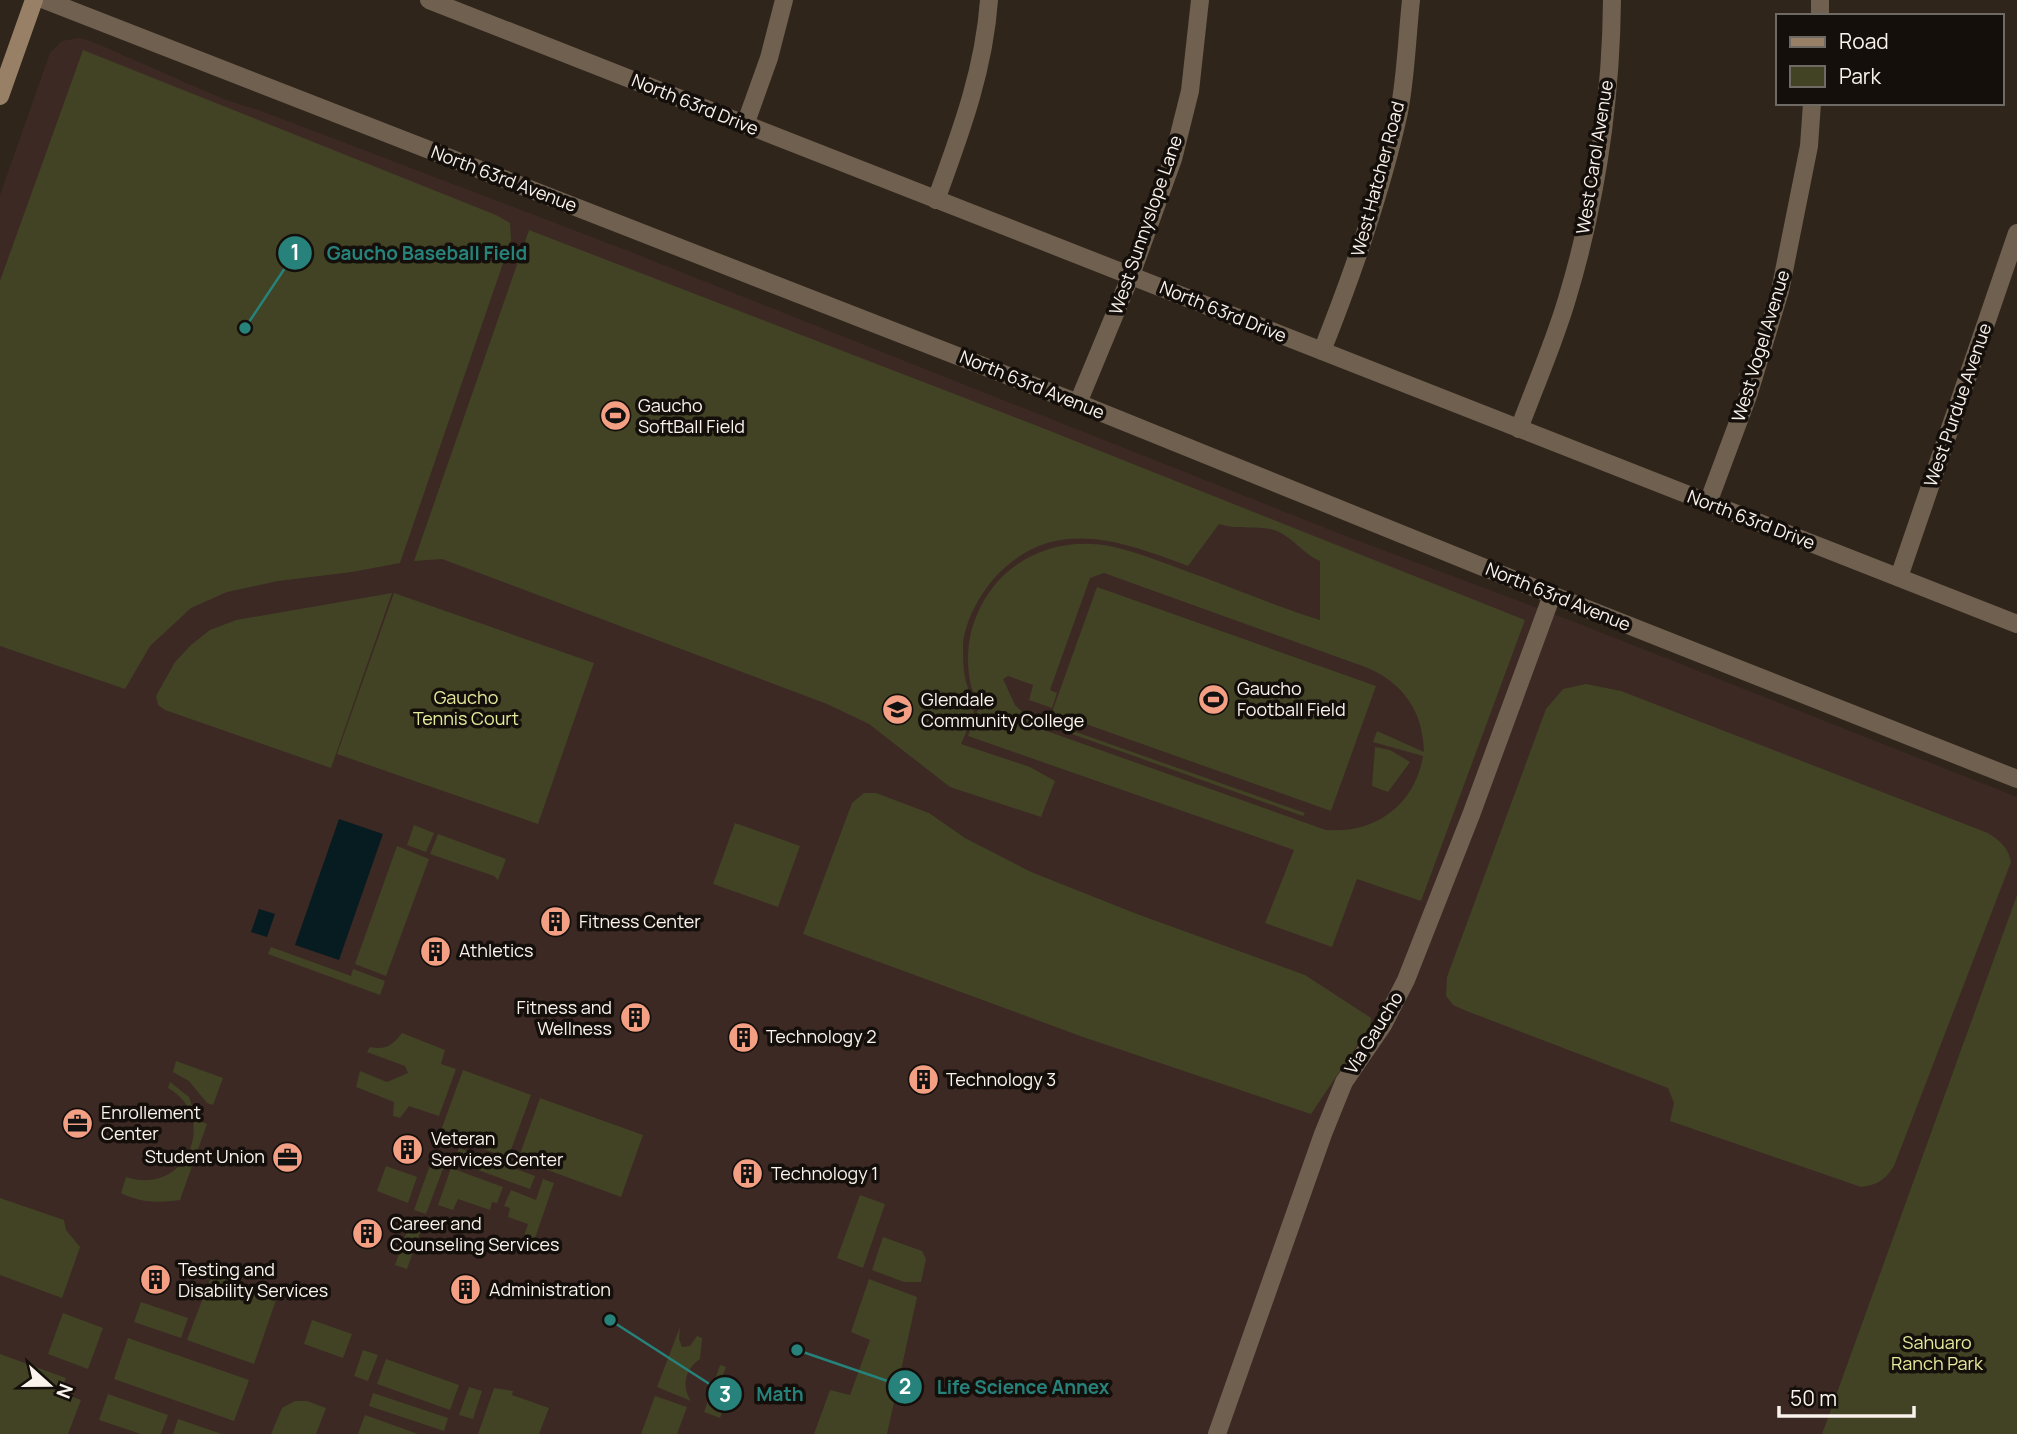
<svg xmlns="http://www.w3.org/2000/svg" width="2017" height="1434" viewBox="0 0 2017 1434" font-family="Manrope,sans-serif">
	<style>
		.education { fill: #3c2924 }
		.green { fill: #414324; fill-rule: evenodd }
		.water { fill: #061c20 }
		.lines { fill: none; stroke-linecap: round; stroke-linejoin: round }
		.minor { stroke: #6f6050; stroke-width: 18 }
		.tertiary { stroke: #6f6050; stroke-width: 18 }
		.secondary { stroke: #988066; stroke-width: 18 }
		.labels { text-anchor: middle; stroke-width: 7; stroke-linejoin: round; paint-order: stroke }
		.street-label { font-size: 18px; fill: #faf2ec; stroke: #140f0b }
		.poi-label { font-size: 18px; fill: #faf2ec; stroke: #140f0b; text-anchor: start }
		.park-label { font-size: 18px; fill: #e6ea9b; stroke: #140f0b }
		.leader { fill: none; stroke: #26827b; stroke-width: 2.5 }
		.callout-dot { fill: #26827b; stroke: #140f0b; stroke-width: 2.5 }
		.mark-label { font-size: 21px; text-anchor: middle; font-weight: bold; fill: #fff }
		.callout-label { font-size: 19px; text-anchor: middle; font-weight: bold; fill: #26827b; stroke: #140f0b; stroke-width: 7; stroke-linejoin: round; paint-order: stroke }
	</style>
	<rect width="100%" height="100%" fill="#30251b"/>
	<!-- education -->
	<polygon class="education" points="79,38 91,41 223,99 261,111 618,247 1343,535 1577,623 2017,797 2017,895 1822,1434 0,1434 0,195 50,53 62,41"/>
	<!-- green -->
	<g class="green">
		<polygon points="83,50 496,215 510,223 511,240 400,563 352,572 278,581 227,592 191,608 150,646 125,689 0,646 0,281"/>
		<path d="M529 230 1035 425 1525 620 1421 901 1357 879 1332 947 1265 923 1294 850 968 736C971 727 978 715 978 706 977 699 973 692 971 686 966 664 967 638 976 617 998 561 1055 534 1114 547 1143 554 1172 566 1200 576 1240 591 1279 607 1320 620V561C1303 554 1292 536 1274 530 1256 525 1236 530 1219 524L1188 566C1121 541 1055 516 998 574 981 592 965 620 963 645 963 660 963 674 968 688 969 694 974 703 974 708 974 719 965 734 961 744L1030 767 1055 781 1041 817 950 787 869 724 827 704 442 559 414 561ZM1104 573 1368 668C1404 684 1423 712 1424 752L1377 731 1373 742 1423 756C1415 805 1375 834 1326 830L1041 729 1015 705 1003 679 1008 676 1033 685 1029 700 1052 708 1057 693 1050 690 1090 578Z"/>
		<polygon points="1097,587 1376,686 1331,811 1052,712"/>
		<polygon points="392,593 331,768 165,710 158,705 156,696 175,662 191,645 210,630 236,620"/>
		<polygon points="394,593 594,663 538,824 337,754"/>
		<path d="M1586 684 1621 691 1988 833C2000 841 2008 847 2011 862L1894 1166C1885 1180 1877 1185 1861 1187L1670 1121 1674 1103 1668 1088 1464 1010 1453 1005 1446 996 1447 977 1546 709 1563 689Z"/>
		<polygon points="1073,731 1305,813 1303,816 1072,734"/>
		<polygon points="1375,747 1390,750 1410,762 1388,792 1372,786"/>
		<polygon points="864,793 876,793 929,813 965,838 1031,872 1137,914 1305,975 1371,1018 1370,1026 1311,1114 1083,1037 803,934 852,803"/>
		<polygon points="735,823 800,846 778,907 713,884"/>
		<polygon points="414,825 434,833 426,852 407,845"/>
		<polygon points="438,834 506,859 498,880 494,876 430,854"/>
		<polygon points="397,846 429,859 386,976 355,964"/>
		<polygon points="2017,895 2017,1434 1822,1434"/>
		<polygon points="271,947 351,976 353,969 385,981 380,995 268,954"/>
		<path d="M402 1033 445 1050 441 1064 456 1069 439 1116 409 1106 400 1118 393 1116 394 1102 356 1087 360 1071 387 1082 408 1073 405 1066 367 1052 370 1047C386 1050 392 1046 402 1033Z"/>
		<polygon points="176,1061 223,1078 213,1105 207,1103 189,1081 173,1072"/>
		<polygon points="463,1070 531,1095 508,1158 440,1133"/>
		<path d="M170 1082 189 1097 197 1120 207 1124 180 1200C159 1203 140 1203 121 1193L126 1177C187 1197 220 1117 168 1088Z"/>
		<polygon points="540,1098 643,1135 621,1197 526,1162 520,1154"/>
		<polygon points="459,1148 535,1176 530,1189 454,1161"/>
		<polygon points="431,1162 444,1166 426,1214 414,1210"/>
		<polygon points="386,1166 417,1177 408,1203 377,1191"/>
		<polygon points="451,1168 503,1187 497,1203 492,1202 490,1210 458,1199 453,1210 438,1205"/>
		<polygon points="543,1179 554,1183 534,1241 524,1236 528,1224 508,1217 510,1208 504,1206 511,1190 536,1200"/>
		<polygon points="860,1195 885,1204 863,1268 837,1258"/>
		<polygon points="0,1198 64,1220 66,1230 80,1247 62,1298 0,1275"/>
		<polygon points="412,1217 424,1221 407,1269 395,1265"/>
		<polygon points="883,1237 922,1251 926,1259 921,1282 904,1282 872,1270"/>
		<polygon points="212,1274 277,1297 254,1364 187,1340"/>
		<polygon points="869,1279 917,1297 887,1434 814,1434 830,1390 850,1395 870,1340 851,1332"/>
		<polygon points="141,1302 188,1318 181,1338 134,1322"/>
		<polygon points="63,1313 103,1328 88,1369 48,1354"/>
		<polygon points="312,1320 352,1334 343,1358 304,1344"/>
		<path d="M680 1327 679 1339 682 1347 690 1346 697 1336 702 1338 700 1359C685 1369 681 1386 691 1401L657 1387Z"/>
		<polygon points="128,1338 249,1380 234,1421 114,1379"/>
		<polygon points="363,1350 378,1355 368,1381 354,1376"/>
		<polygon points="0,1354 66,1378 60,1392 81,1400 68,1434 0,1434"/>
		<polygon points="386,1359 459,1385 450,1410 377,1384"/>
		<polygon points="720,1365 726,1367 723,1375 733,1379 720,1418 704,1412"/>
		<polygon points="469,1387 482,1391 473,1419 459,1415"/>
		<polygon points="494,1388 513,1391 512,1395 549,1408 539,1434 478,1434"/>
		<polygon points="373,1393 448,1418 444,1431 369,1406"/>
		<polygon points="108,1394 168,1415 161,1434 141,1434 99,1420"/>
		<polygon points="655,1396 687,1407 677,1434 641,1434"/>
		<polygon points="295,1401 307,1401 326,1408 316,1434 271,1434 282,1408"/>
		<polygon points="365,1415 418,1434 358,1434"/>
		<polygon points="178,1419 222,1434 173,1434"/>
	</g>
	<!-- water -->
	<g class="water">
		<polygon points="339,819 383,834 339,960 295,945"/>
		<polygon points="259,909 275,914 267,937 251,932"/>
	</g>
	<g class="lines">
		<!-- minor -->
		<g class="minor">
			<polyline points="429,0 2017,624"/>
			<polyline points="1820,16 1820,0"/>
			<polyline points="745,125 769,58 784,0"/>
			<path d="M936 200C960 134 984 71 989 0"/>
			<path d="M1322 351C1353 273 1381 194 1399 112 1406 76 1407 37 1411 0"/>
			<polyline points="1078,403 1131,275 1173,159 1190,91 1200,0"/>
			<path d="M1519 429C1535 386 1554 343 1567 299 1596 203 1611 100 1612 0"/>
			<polyline points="1708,503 1749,393 1780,291 1809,146 1812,103"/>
			<polyline points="1899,577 2017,233"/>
			<polyline points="1217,1434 1323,1134 1344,1082 1383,1025 1406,980 1471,815 1552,595"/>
		</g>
		<!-- tertiary -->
		<polyline class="tertiary" points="45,0 1078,403 1552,595 2017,779"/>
		<!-- secondary -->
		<polyline class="secondary" points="0,96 34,0"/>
	</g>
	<!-- icons -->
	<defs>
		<symbol id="stadium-disc" viewBox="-11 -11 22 22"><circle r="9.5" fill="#f39f84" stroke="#140f0b"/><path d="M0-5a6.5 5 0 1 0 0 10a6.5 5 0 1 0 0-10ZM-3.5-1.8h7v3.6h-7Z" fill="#111"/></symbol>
		<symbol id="university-disc" viewBox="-11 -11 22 22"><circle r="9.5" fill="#f39f84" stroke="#140f0b"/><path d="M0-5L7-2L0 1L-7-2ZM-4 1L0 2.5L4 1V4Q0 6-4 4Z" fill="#111"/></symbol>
		<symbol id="building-disc" viewBox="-11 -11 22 22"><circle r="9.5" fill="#f39f84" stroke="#140f0b"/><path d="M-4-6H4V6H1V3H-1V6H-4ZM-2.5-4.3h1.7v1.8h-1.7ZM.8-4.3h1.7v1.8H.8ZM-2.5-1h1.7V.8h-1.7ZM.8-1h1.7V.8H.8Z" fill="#111"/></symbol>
		<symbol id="office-disc" viewBox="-11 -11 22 22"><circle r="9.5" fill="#f39f84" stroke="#140f0b"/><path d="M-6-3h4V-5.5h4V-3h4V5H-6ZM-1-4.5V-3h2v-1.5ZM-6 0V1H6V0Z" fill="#111"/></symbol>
	</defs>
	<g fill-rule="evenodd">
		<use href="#stadium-disc" x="598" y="398" width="35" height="35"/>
		<use href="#stadium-disc" x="1196" y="682" width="35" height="35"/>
		<use href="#university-disc" x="880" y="692" width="35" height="35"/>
		<use href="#building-disc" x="538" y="904" width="35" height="35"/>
		<use href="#building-disc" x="418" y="934" width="35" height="35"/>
		<use href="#building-disc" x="618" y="1000" width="35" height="35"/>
		<use href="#building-disc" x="726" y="1020" width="35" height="35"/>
		<use href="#building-disc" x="906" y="1062" width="35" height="35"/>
		<use href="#office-disc" x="60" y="1106" width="35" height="35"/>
		<use href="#building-disc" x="390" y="1132" width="35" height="35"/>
		<use href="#office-disc" x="270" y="1140" width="35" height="35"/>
		<use href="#building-disc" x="730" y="1156" width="35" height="35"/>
		<use href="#building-disc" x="350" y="1216" width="35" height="35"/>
		<use href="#building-disc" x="138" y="1262" width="35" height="35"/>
		<use href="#building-disc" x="448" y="1272" width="35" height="35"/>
	</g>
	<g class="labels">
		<!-- street labels -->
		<g class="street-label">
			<text transform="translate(695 105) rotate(22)" y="6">North 63rd Drive</text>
			<text transform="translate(1595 157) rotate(-81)" y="6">West Carol Avenue</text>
			<text transform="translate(504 179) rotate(21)" y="6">North 63rd Avenue</text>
			<text transform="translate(1378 179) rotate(-75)" y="6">West Hatcher Road</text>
			<text transform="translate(1146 225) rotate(-71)" y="6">West Sunnyslope Lane</text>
			<text transform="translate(1223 312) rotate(22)" y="6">North 63rd Drive</text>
			<text transform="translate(1761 346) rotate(-73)" y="6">West Vogel Avenue</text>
			<text transform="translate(1032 385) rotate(22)" y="6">North 63rd Avenue</text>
			<text transform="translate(1958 405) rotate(-71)" y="6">West Purdue Avenue</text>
			<text transform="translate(1751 520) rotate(21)" y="6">North 63rd Drive</text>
			<text transform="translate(1558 597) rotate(22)" y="6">North 63rd Avenue</text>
			<text transform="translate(1374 1033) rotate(-58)" y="6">Via Gaucho</text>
		</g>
		<!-- poi labels -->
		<g class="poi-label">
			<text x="638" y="412">Gaucho<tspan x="638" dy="21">SoftBall Field</tspan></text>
			<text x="1237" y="695">Gaucho<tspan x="1237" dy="21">Football Field</tspan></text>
			<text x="921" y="706">Glendale<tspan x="921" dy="21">Community College</tspan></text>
			<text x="579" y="928">Fitness Center</text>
			<text x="459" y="957">Athletics</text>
			<text x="612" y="1014" text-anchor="end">Fitness and<tspan x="612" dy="21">Wellness</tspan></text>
			<text x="766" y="1043">Technology 2</text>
			<text x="946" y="1086">Technology 3</text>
			<text x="101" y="1119">Enrollement<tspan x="101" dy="21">Center</tspan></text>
			<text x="431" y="1145">Veteran<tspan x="431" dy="21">Services Center</tspan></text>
			<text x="265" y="1163" text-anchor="end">Student Union</text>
			<text x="771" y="1180">Technology 1</text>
			<text x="390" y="1230">Career and<tspan x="390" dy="21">Counseling Services</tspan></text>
			<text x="178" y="1276">Testing and<tspan x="178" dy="21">Disability Services</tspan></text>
			<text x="489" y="1296">Administration</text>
		</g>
		<!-- park labels -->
		<g class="park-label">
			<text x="466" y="704">Gaucho<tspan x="466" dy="21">Tennis Court</tspan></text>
			<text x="1937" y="1349">Sahuaro<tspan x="1937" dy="21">Ranch Park</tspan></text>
		</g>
	</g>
	<!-- callouts -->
	<path class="leader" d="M245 328L295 253M797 1350L905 1387M610 1320L725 1394"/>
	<g class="callout-dot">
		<circle cx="245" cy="328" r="7"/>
		<circle cx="797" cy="1350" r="7"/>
		<circle cx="610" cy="1320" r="7"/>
		<circle cx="295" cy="253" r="18"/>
		<circle cx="905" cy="1387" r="18"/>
		<circle cx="725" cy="1394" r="18"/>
	</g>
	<g class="mark-label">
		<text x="295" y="260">1</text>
		<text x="905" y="1394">2</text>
		<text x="725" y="1402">3</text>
	</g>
	<g class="callout-label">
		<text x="427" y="260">Gaucho Baseball Field</text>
		<text x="1023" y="1394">Life Science Annex</text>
		<text x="780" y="1401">Math</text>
	</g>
	<!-- legend -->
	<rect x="1776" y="14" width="228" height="91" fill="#140f0b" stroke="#706a65" stroke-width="2"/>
	<rect x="1790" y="37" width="35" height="10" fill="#988066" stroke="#706a65" stroke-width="2"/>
	<text x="1839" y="49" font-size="21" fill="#faf2ec">Road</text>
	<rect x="1790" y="66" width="35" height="21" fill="#414324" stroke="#706a65" stroke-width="2"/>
	<text x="1839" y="84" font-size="21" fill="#faf2ec">Park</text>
	<!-- north arrow -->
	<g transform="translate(49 1385) rotate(111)" stroke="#140f0b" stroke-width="5" paint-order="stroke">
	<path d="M0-5L12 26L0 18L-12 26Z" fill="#faf2ec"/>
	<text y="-10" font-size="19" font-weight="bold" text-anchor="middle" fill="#faf2ec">N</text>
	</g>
	<!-- scale -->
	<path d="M1779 1406v10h135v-10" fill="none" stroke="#faf2ec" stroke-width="3.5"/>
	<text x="1790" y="1406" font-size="21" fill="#faf2ec" stroke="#140f0b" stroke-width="5" paint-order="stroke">50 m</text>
</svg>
